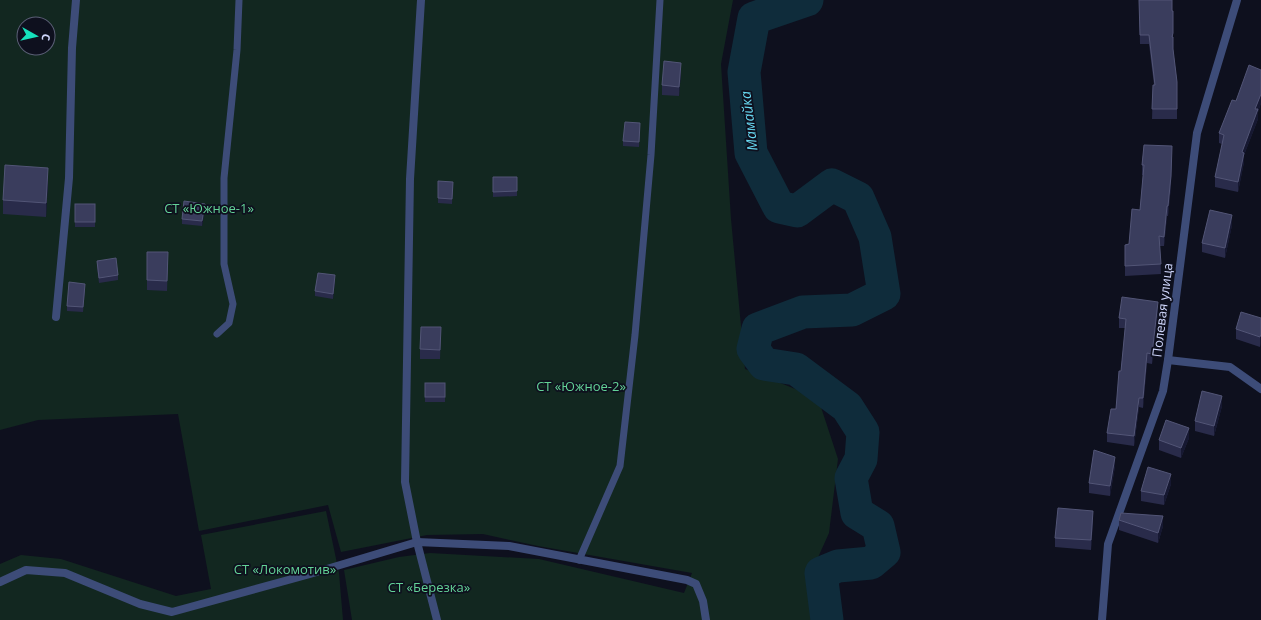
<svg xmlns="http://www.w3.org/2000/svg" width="1261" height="620" viewBox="0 0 1261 620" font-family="'Open Sans',sans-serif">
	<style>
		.green { fill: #122720; fill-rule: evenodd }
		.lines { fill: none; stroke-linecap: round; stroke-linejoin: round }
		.river { stroke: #0f2c3b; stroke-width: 33 }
		.lane { stroke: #3d4c78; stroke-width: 7 }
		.street { stroke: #3d4c78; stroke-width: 8 }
		.wall { fill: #292b4a }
		.shaded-wall { fill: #161831 }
		.building { fill: #3a3d5d; stroke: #525576 }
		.labels { text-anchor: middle; stroke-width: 3.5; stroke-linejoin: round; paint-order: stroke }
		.park-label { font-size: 13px; fill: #63d397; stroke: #0e101e }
		.street-label { font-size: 13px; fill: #cfd6fb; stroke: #0e101e }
		.water-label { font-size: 14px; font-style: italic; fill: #67d8f1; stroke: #0e101e }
	</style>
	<rect width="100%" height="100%" fill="#0e101e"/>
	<!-- green -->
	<g class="green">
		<path d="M0 0H733L721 64 731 219 745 369 818 398 838 459 829 533 811 573 820 620H352L344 570 399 557 430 553 539 559 684 593 692 573 538 546 483 534 427 535 341 552 328 505 199 531 178 414 38 420 0 430ZM24 24H48V48H24Z"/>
		<polygon points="326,511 339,573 343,620 0,620 0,564 21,555 61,559 176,596 211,589 201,535"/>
	</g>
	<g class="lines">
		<!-- river -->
		<polyline class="river" points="807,0 754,18 744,72 751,153 779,207 797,211 832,185 858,198 875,237 884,294 852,310 803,312 758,329 753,349 764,364 796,369 847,407 863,432 861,459 851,478 857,513 878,526 884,552 871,563 838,566 821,573 827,620"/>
		<!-- lane -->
		<g class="lane">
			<polyline points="217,334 229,323 233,304 224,264 224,178 237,50 239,0"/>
			<polyline points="579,560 620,466 635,335 651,155 660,0"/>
		</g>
		<!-- street -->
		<g class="street">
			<polyline points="421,0 410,179 405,482 417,542 437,620"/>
			<polyline points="56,317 69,178 72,48 76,0"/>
			<polyline points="1168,360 1230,367 1261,389"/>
			<polyline points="0,582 26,570 65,573 140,604 172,612 310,574 417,542 509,546 687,580 696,584 703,601 706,620"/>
			<polyline points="1102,620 1108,544 1163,391 1168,360 1197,133 1237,0"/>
		</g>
	</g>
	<!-- wall -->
	<g class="wall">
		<polygon points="1139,0 1173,11 1173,49 1177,82 1177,119 1152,119 1153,85 1154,85 1149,44 1140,44"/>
		<polygon points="1261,70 1261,103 1258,112 1258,119 1244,155 1244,162 1238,192 1215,187 1215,177 1222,144 1219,143 1219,133 1236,101"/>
		<polygon points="681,72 679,96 662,95 662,85"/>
		<polygon points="640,128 639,147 623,146 623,141"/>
		<polygon points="1144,145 1171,186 1168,216 1167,216 1164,246 1160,246 1161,274 1125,276 1125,245 1129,244 1140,210 1143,175 1142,175 1142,165"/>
		<polygon points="493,177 517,177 517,196 493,197"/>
		<polygon points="438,181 453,182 452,204 438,203"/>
		<polygon points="48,182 46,217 3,214 3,200"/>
		<rect x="75" y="204" width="20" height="23"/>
		<polygon points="205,209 202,226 182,224 182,219"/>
		<polygon points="1232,225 1225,258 1202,252 1202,243"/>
		<polygon points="147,252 168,262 167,291 147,290"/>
		<polygon points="97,261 118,275 118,280 99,283 97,266"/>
		<polygon points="335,280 333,299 315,296 315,291"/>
		<polygon points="85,289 83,312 67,311 67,306"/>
		<polygon points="1158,311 1152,364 1147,363 1143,408 1139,407 1134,446 1107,442 1107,433 1116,409 1121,371 1125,328 1119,328 1119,318"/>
		<polygon points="1261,318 1260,347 1236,339 1236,329"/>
		<polygon points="441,327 440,359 420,359 420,349"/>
		<rect x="425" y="383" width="20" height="19"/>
		<polygon points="1222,406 1214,436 1195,431 1195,421"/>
		<polygon points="1189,438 1181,458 1159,450 1159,440"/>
		<polygon points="1115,466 1110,496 1089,493 1089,483"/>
		<polygon points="1171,484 1164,505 1141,501 1141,491"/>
		<polygon points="1119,520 1163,526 1158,543 1119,530"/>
		<polygon points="1093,521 1091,550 1055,547 1055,538"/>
	</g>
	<!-- shaded-wall -->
	<g class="shaded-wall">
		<polygon points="681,63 681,72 679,96 679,87"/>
		<polygon points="1261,94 1261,103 1258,112 1258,119 1244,155 1244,162 1238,192 1238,182 1242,152 1255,109"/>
		<polygon points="1172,156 1171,186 1168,216 1168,206"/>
		<polygon points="48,168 48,182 46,217 46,203"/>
		<polygon points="205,204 205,209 202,226 202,221"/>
		<polygon points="1167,206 1167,216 1164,246 1164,237"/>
		<polygon points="1232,215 1232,225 1225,258 1225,248"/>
		<polygon points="335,275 335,280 333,299 333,294"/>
		<polygon points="1158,302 1158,311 1152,364 1152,354"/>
		<polygon points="1261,334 1261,344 1260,347 1260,337"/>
		<polygon points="1147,353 1147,363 1143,408 1143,398"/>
		<polygon points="1222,396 1222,406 1214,436 1214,426"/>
		<polygon points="1139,398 1139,407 1134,446 1134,436"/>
		<polygon points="1189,428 1189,438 1181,458 1181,448"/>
		<polygon points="1115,457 1115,466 1110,496 1110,486"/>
		<polygon points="1171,474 1171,484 1164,505 1164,495"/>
		<polygon points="1093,511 1093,521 1091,550 1091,540"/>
		<polygon points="1163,516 1163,526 1158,543 1158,533"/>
	</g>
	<!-- building -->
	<g class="building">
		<polygon points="1139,0 1172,0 1172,11 1173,11 1173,33 1172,37 1173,37 1173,49 1177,82 1177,109 1152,109 1153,85 1155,85 1149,35 1140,35"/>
		<polygon points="664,61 681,63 679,87 662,85"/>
		<polygon points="1249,65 1261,70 1261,94 1255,109 1258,109 1242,152 1244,153 1238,182 1215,177 1224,135 1219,133 1232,100 1236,101"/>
		<polygon points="625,122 640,123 639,142 623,141"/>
		<polygon points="1144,145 1172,146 1171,176 1168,206 1167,206 1164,237 1159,236 1161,264 1125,266 1125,245 1129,244 1132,209 1140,210 1144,165 1142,165"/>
		<polygon points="5,165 48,168 46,203 3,200"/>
		<polygon points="493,177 517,177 517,191 493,192"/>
		<polygon points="438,181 453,182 452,199 438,198"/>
		<polygon points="184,201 205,204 202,221 182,219"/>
		<rect x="75" y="204" width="20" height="18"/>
		<polygon points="1210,210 1232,215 1225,248 1202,243"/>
		<polygon points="147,252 168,252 167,281 147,280"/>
		<polygon points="116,258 118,275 99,278 97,261"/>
		<polygon points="318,273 335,275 333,294 315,291"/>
		<polygon points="69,282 85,284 83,307 67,306"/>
		<polygon points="1122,297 1158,302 1152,354 1147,353 1143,398 1139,398 1134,436 1107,433 1111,409 1116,409 1119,371 1121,371 1126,319 1119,318"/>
		<polygon points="1241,312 1261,318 1261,334 1260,337 1236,329"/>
		<polygon points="421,327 441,327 440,350 420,349"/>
		<rect x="425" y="383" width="20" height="14"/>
		<polygon points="1202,391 1222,396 1214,426 1195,421"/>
		<polygon points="1166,420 1189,428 1181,448 1159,440"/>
		<polygon points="1094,450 1115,457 1110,486 1089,483"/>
		<polygon points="1148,467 1171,474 1164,495 1141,491"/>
		<polygon points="1058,508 1093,511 1091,540 1055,538"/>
		<polygon points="1121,513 1163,516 1158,533 1119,520"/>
	</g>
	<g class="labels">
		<!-- park labels -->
		<g class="park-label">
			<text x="209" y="213">СТ «Южное-1»</text>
			<text x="581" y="391">СТ «Южное-2»</text>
			<text x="285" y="574">СТ «Локомотив»</text>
			<text x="429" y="592">СТ «Березка»</text>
		</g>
		<!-- street labels -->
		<g class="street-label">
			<text transform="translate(1162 310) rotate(-83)" y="5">Полевая улица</text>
		</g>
		<!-- water labels -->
		<g class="water-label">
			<text transform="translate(749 121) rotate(-97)" y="5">Мамайка</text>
		</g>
	</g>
	<!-- north arrow -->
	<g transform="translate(36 36) rotate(98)"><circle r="19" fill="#0e101e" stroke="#5b5f76"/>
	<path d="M0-3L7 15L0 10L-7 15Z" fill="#15e1bb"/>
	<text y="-6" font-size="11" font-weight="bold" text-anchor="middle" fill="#cfd6fb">С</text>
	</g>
</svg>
